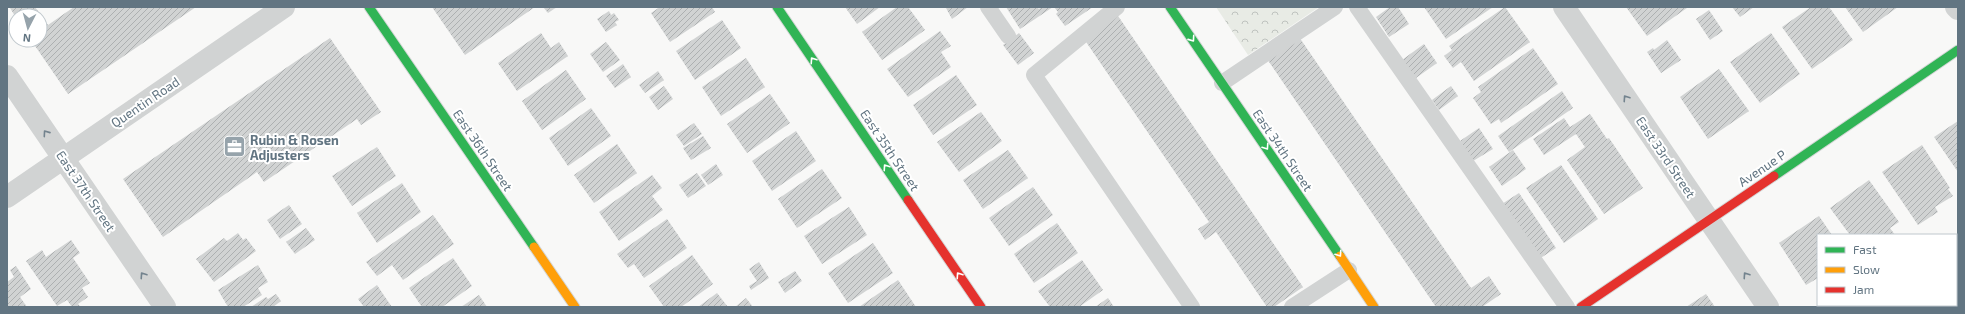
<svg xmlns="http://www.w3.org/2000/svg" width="1965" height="314" viewBox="0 0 1965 314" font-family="'Exo 2',sans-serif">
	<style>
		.forest { fill: url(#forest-crowns) }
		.building { fill: url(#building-hatch) }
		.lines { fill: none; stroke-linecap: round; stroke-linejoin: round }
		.fast-casing { stroke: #d4d6d6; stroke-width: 11 }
		.slow-casing { stroke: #d4d6d6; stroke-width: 11 }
		.jam-casing { stroke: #d4d6d6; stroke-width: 11 }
		.lane { stroke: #d1d3d3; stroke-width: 16 }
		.street { stroke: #d1d3d3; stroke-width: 22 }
		.fast { stroke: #30b455; stroke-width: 9 }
		.slow { stroke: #ff9f0a; stroke-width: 9 }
		.jam { stroke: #e5322d; stroke-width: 9 }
		.oneway { stroke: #fff }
		.oneway2 { stroke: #73838e }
		.labels { text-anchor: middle; stroke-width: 4; stroke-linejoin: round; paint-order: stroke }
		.street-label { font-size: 13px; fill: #627582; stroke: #fff }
		.poi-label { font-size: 13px; font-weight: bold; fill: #627582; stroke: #fff; text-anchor: start }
	</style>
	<defs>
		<pattern id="forest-crowns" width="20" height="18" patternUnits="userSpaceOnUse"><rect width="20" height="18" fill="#e8ebe5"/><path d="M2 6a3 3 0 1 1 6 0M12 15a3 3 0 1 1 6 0" fill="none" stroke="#bfc3bf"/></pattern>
		<pattern id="building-hatch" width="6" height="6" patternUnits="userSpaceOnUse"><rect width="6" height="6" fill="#d1d3d3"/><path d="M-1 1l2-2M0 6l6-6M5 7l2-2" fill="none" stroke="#adb0b1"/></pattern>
	</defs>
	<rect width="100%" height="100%" fill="#f8f8f7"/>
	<!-- forest -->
	<polygon class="forest" points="1216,7 1319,7 1248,55"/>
	<!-- building -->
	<g class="building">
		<polygon points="12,7 35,7 48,25 74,7 196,7 68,94 31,40 40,40 40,16 15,16 10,8"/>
		<polygon points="432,7 535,7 465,55"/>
		<polygon points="543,7 557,7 548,13"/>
		<polygon points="660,7 712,7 715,12 670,42 651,13"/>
		<polygon points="845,7 880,7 857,24"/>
		<polygon points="897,7 908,7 925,30 882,60 862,32"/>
		<polygon points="948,7 968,7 952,19 946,8"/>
		<polygon points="1006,7 1037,7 1039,9 1041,7 1053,7 1020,29"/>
		<polygon points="1054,7 1093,7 1065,26 1056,14 1058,12"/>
		<polygon points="1390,7 1398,7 1409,24 1389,37 1376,17"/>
		<polygon points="1424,7 1493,7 1446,39"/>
		<polygon points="1505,7 1530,42 1474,81 1461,62 1453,68 1444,56 1452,50 1449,46"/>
		<polygon points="1626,7 1686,7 1687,8 1647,36"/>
		<polygon points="1732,7 1754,7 1740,17"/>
		<polygon points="1811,7 1829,7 1853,40 1812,69 1782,27"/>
		<polygon points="1845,7 1898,7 1863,32"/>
		<polygon points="1709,10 1723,31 1710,40 1696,19"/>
		<polygon points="609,11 611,15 614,13 619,20 615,22 617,25 606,32 597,19"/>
		<polygon points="1116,13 1303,287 1274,307 1267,307 1216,232 1205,240 1198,229 1209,222 1082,36"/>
		<polygon points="722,20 741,48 695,80 676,51"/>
		<polygon points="940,31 951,46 941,52 951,67 908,97 887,69"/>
		<polygon points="541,33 551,48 559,42 568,56 517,91 498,63"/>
		<polygon points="1019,33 1034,53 1018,65 1003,45"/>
		<polygon points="1771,33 1800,74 1760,103 1730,62"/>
		<polygon points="1297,34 1471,288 1489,276 1501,294 1482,307 1436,307 1265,56"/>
		<polygon points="330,38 381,112 361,125 357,119 264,182 257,172 163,237 123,179"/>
		<polygon points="1667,40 1681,60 1661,73 1647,52 1653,48 1654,50"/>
		<polygon points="606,42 620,60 603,72 590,54"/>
		<polygon points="1424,44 1437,63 1416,78 1402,60"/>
		<polygon points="1533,48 1558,84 1501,123 1499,119 1491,124 1473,98 1481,92 1478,87"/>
		<polygon points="746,58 765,87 721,116 702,87"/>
		<polygon points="623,64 631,77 615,88 606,76"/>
		<polygon points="1719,69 1749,111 1708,139 1680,97"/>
		<polygon points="566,70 586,99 542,130 522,101"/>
		<polygon points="658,71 664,80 645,93 639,85"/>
		<polygon points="956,75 977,105 933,135 913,105"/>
		<polygon points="664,86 673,99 658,110 649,97"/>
		<polygon points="1451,86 1458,96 1439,110 1432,100"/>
		<polygon points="1562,91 1573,108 1509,152 1498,136"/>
		<polygon points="770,94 790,123 747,153 727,124"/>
		<polygon points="591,108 611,136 568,166 549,138"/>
		<polygon points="981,112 1002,141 959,172 937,142"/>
		<polygon points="1590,114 1607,139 1609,138 1643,188 1604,214 1567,160 1585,147 1576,134 1544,155 1533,139 1564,118 1570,127"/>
		<polygon points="1958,121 1958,172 1934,137"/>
		<polygon points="694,123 702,134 684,146 676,135"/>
		<polygon points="1479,128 1493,149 1473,161 1460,141"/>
		<polygon points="796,131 816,161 772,191 752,161"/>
		<polygon points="703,136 711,148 691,160 683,148"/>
		<polygon points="617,144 637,173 594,203 574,175"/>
		<polygon points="1922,145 1950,188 1948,189 1953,196 1935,207 1938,212 1918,225 1882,172"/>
		<polygon points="377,147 396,176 352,206 332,176"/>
		<polygon points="1008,150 1028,178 983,209 963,180"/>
		<polygon points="1513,150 1526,169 1502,186 1489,167"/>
		<polygon points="716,164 723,175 708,185 701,175"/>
		<polygon points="1561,165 1598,219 1564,243 1526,188"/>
		<polygon points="822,169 842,198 797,228 778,199"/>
		<polygon points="697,173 706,186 688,198 679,185"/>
		<polygon points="652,175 662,188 652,196 663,210 619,241 599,212"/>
		<polygon points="1869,180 1899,222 1890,228 1895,235 1850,235 1830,208"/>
		<polygon points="402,183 421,212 377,243 357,213"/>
		<polygon points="1033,187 1053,215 1009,246 989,218"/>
		<polygon points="1519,193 1556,248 1539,259 1502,204"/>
		<polygon points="289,205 302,224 280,239 267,220"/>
		<polygon points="849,207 867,235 822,264 804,236"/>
		<polygon points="433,215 454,244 403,280 392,265 377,276 366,262"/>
		<polygon points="1819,216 1832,235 1818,235 1818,278 1806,285 1779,243"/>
		<polygon points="667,219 687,248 644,278 634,264 628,268 617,254"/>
		<polygon points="1057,223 1078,253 1034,283 1014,254"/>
		<polygon points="306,228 315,240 295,254 286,242"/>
		<polygon points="238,233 243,240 246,238 256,251 214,282 196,259 224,238 227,241"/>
		<polygon points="71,240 80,253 73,258 90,283 82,288 88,297 78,304 81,307 72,307 67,300 57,306 26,261 42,250 46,257"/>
		<polygon points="873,243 893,273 848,303 828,273"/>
		<polygon points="692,255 713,284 681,307 664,307 649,286"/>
		<polygon points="453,258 472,286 442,307 422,307 409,288"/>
		<polygon points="1958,258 1958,285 1956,287 1956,259"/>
		<polygon points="1082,260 1103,290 1079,307 1050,307 1038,291"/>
		<polygon points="759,262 769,278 751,290 749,286 757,281 749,269"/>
		<polygon points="258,265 268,282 258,288 262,295 243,307 228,307 218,290"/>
		<polygon points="16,266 31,289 20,297 27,307 7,307 7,282 14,277 10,270"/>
		<polygon points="795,271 802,281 785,293 778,282"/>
		<polygon points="898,280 916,307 859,307"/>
		<polygon points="377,285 385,297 392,307 364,307 358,299"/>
		<polygon points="717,293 728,307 698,307"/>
		<polygon points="276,294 281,301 273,307 251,307 266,297 268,299"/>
		<polygon points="1706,294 1715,307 1686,307"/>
		<polygon points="479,295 487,307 461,307"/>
		<polygon points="746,298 753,307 735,307"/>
		<polygon points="1108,298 1114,307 1095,307"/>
		<polygon points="1827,305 1851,305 1853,307 1824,307"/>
	</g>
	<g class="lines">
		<defs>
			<g id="fast">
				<polyline points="369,7 534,247"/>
				<polyline points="777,7 908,200"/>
				<polyline points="1170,7 1340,256"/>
				<polyline points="1774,176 1958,50"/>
			</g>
			<g id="slow">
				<polyline points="534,247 575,307"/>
				<polyline points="1340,256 1374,307"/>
			</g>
			<g id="jam">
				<polyline points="908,200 981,307"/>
				<polyline points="1581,307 1774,176"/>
			</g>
		</defs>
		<!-- fast casing -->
		<use href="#fast" class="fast-casing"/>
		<!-- slow casing -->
		<use href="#slow" class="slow-casing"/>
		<!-- jam casing -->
		<use href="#jam" class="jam-casing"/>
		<!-- lane -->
		<g class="lane">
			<polyline points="988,7 1008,36"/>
			<polyline points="1117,7 1034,75 1192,307"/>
			<polyline points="1357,7 1567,307"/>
			<polyline points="1222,83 1335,7"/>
			<polyline points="1292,307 1349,270"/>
		</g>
		<!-- street -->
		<g class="street">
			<polyline points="1564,7 1768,307"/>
			<polyline points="1956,7 1958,9"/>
			<polyline points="7,76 165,307"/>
			<polyline points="7,197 284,7"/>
		</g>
		<!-- fast -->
		<use href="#fast" class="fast"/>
		<!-- slow -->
		<use href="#slow" class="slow"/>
		<!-- jam -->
		<use href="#jam" class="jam"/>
	</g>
	<!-- one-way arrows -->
	<defs><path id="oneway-chevron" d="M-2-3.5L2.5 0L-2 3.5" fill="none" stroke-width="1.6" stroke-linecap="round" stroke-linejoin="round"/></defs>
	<g class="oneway">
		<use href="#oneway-chevron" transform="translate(1192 39) rotate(55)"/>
		<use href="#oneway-chevron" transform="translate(813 60) rotate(-124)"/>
		<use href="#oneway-chevron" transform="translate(1266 147) rotate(56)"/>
		<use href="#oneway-chevron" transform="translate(886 167) rotate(-124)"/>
		<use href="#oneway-chevron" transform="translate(1339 254) rotate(56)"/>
		<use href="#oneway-chevron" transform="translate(959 275) rotate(-124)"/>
	</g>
	<g class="oneway2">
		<use href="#oneway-chevron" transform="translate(1626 98) rotate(-124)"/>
		<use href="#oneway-chevron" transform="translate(46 133) rotate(-125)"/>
		<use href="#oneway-chevron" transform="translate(143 275) rotate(-124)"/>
		<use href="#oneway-chevron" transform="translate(1746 275) rotate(-124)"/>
	</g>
	<!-- icons -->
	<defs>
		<symbol id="office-square" viewBox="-11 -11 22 22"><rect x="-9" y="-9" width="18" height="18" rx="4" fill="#96a3ab" stroke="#fff"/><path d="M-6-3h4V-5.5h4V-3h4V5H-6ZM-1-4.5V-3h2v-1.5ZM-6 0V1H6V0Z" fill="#fff"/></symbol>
	</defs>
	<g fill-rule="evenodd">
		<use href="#office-square" x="222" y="134" width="25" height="25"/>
	</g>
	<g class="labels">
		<!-- street labels -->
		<g class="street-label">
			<text transform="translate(145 102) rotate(-34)" y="5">Quentin Road</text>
			<text transform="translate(483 150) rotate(56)" y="5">East 36th Street</text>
			<text transform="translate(890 150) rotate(56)" y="5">East 35th Street</text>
			<text transform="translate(1283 150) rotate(56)" y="5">East 34th Street</text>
			<text transform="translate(1666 157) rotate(56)" y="5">East 33rd Street</text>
			<text transform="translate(1762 168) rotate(-34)" y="5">Avenue P</text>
			<text transform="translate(86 191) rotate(56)" y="5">East 37th Street</text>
		</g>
		<!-- poi labels -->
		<g class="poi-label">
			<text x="250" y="145">Rubin &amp; Rosen<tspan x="250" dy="15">Adjusters</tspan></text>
		</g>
	</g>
	<!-- border -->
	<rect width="1965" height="314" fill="none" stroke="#627582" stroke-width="16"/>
	<!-- legend -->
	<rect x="1817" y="234" width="140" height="72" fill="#ffffff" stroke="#c0c8cd"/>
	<rect x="1825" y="247" width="20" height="6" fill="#30b455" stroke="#c0c8cd"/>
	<text x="1853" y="254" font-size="12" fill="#627582">Fast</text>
	<rect x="1825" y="267" width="20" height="6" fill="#ff9f0a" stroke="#c0c8cd"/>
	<text x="1853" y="274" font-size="12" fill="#627582">Slow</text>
	<rect x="1825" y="287" width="20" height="6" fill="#e5322d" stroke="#c0c8cd"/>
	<text x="1853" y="294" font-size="12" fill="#627582">Jam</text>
	<!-- north arrow -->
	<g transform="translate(28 28) rotate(186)"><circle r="19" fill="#ffffff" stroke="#c0c8cd"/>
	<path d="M0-3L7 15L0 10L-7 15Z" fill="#96a3ab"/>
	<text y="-6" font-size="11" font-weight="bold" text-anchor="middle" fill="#627582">N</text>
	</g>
</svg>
